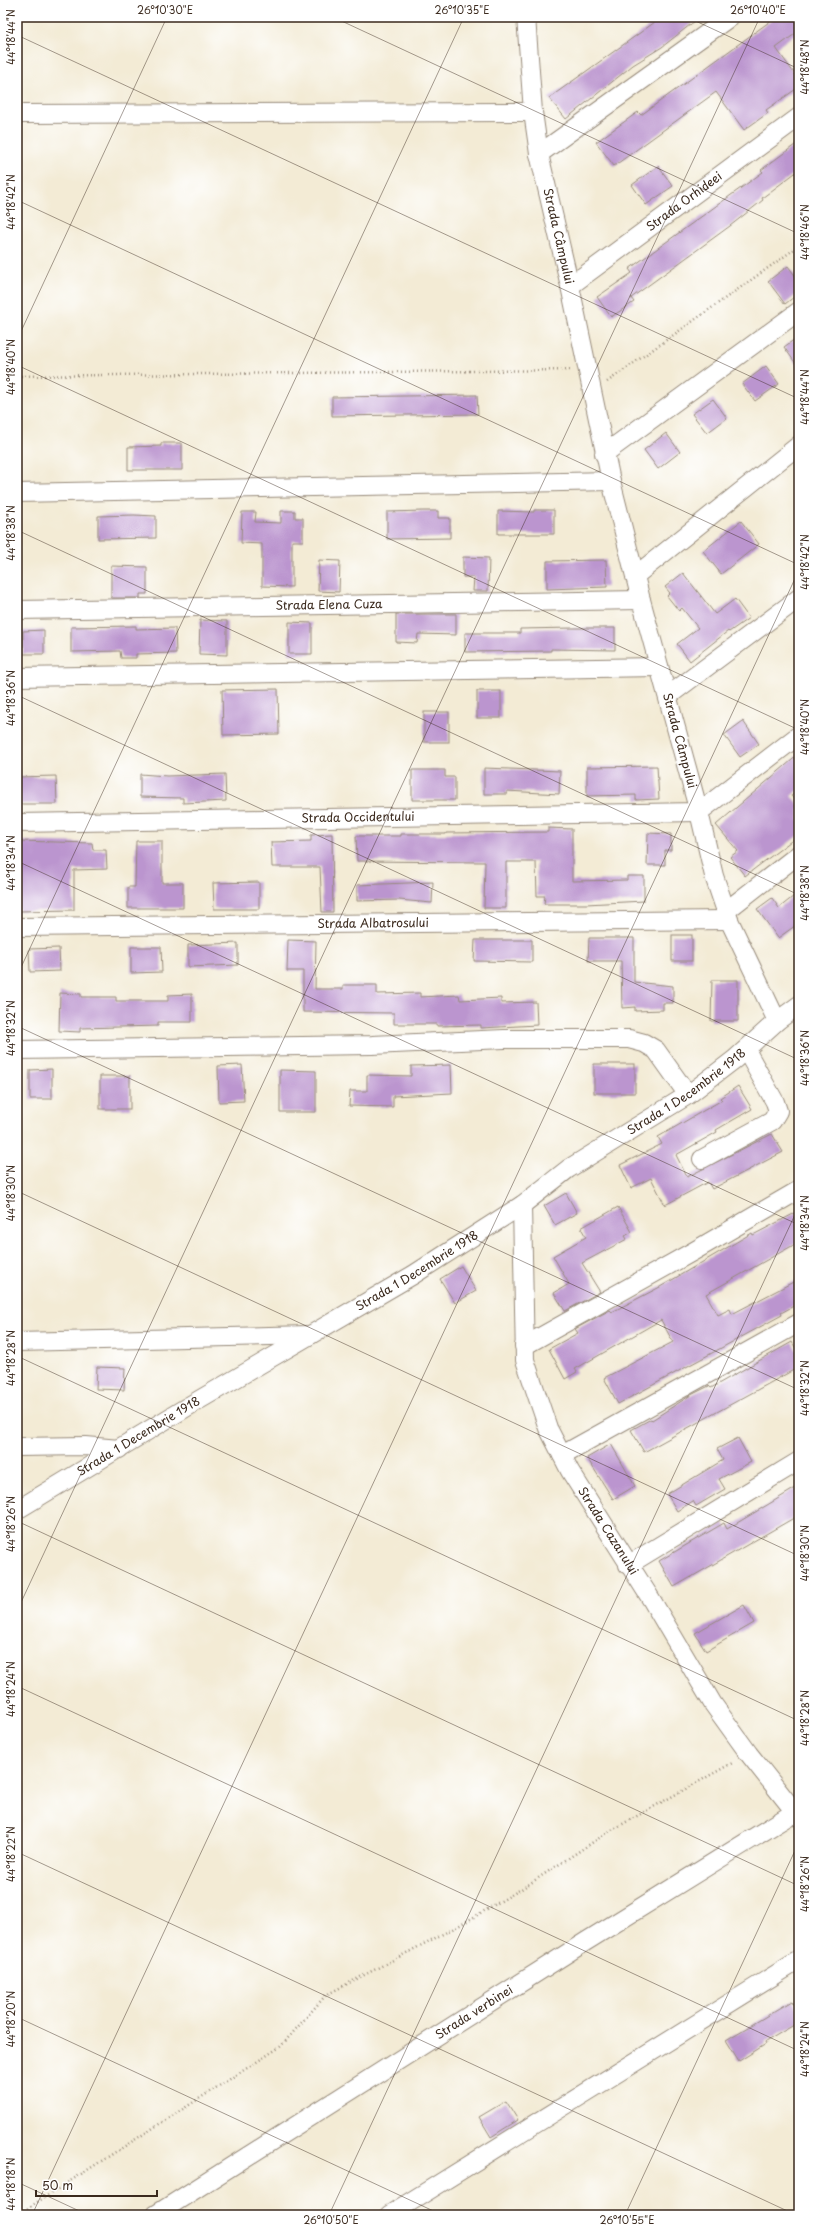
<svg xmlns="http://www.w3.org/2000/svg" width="816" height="2232" viewBox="0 0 816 2232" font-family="'Playpen Sans',sans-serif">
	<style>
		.building { fill: #bb95cf }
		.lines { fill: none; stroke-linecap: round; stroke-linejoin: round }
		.minor-casing { stroke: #978a7a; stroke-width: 20 }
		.path { stroke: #978a7a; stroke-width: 2.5; stroke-dasharray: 1 3; stroke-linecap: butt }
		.minor { stroke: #fff; stroke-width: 18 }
		.ticks { fill: none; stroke: #3b2a1e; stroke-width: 1; stroke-opacity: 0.45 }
		.labels { text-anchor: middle; stroke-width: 3; stroke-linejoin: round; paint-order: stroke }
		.street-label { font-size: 12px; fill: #3b2a1e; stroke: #fff }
		.neatline { fill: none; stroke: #3b2a1e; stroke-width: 1.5 }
		.ticks-label { font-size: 10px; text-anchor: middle; fill: #3b2a1e }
	</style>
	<rect width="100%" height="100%" fill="#fff"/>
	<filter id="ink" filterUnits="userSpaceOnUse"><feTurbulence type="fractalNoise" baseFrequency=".025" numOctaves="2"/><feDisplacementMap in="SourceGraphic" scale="8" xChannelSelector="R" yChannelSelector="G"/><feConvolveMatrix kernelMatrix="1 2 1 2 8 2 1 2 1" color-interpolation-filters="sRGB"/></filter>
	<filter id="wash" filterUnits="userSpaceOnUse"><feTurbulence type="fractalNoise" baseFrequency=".012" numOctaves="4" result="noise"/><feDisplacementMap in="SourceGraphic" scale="16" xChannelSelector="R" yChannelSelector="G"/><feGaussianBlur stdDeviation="0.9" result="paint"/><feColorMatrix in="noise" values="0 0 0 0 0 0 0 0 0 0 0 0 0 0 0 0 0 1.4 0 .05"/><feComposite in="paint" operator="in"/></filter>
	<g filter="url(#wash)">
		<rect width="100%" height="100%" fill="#f3ebd5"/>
		<g id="blocks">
			<!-- building -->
			<g class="building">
				<polygon points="662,17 700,17 662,47 633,65 566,119 549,98"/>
				<polygon points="776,17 799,17 799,31 776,48 799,80 799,87 766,110 768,113 744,130 716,92 614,166 596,142 638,112 641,115"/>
				<polygon points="799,142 799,170 762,198 763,200 730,226 631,298 634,302 611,317 597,297 632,273 629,269 763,172 761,170"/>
				<polygon points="658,166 673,186 646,205 632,185"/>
				<polygon points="788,266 799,281 799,293 785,304 768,281"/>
				<polygon points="799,336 799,368 784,347"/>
				<polygon points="766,366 779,384 755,401 742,384"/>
				<polygon points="477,395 478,414 332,416 332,397"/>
				<polygon points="713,399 727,418 707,433 692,414"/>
				<polygon points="666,433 680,452 658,469 644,450"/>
				<polygon points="161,443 182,443 182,470 128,470 128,447 161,446"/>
				<polygon points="534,510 554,510 554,534 498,534 498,511 534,512"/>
				<polygon points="281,511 295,511 295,518 303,518 303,541 292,541 292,587 262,586 262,544 241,543 242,512 256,512 255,522 281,523"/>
				<polygon points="423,511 438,511 438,518 450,518 450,538 387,539 387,512"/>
				<polygon points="134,515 156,516 156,538 98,539 98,516"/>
				<polygon points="741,521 759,544 721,574 703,551"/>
				<polygon points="463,557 489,558 488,591 473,591 474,577 463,577"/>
				<polygon points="319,560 340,561 339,592 318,591"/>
				<polygon points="606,560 607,587 547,589 547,561"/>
				<polygon points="111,566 147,567 147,594 140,594 140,598 111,598"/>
				<polygon points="683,573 715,614 735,599 749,618 729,632 728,631 690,661 677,644 698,628 682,608 679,611 667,596 670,593 665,587"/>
				<polygon points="396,614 456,614 456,635 418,634 417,643 396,642"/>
				<polygon points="200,620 227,621 227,655 199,654"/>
				<polygon points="289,622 312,623 312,654 289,654"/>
				<polygon points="136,626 136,629 175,628 176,653 136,654 136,658 121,658 120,651 71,652 71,627"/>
				<polygon points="573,628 615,628 615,650 551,649 551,651 465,652 465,633 520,633 520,629"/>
				<polygon points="44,630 44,654 23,654 23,631"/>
				<polygon points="278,689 279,734 223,735 222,690"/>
				<rect x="477" y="691" width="24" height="27"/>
				<rect x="424" y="712" width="25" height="30"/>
				<polygon points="743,721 759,744 740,757 724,735"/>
				<polygon points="799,754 799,790 791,796 799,805 799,835 745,876 730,857 738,851 716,825"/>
				<polygon points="657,766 659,799 636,800 636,795 587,796 587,767"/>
				<polygon points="484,768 560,771 559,794 507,791 507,794 484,794"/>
				<polygon points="412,770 445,770 445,777 455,777 455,800 412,800"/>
				<polygon points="140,774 167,776 225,774 226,801 183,803 183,798 140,797"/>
				<polygon points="56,776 57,804 17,804 17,777"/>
				<polygon points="548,828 572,829 572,881 627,880 627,876 644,876 644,901 586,904 544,904 545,896 537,896 536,862 506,862 506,908 484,908 485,862 357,861 356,836 401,836 401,834 446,834 446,833 548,832"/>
				<polygon points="648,833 671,834 671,850 665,850 665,865 647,865"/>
				<polygon points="332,834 333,912 322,912 320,867 272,867 271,842 311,841 311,835"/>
				<polygon points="19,841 92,843 93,850 106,850 107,869 74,870 74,910 19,911 19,907 17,907 17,846 20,846"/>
				<polygon points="136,841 162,841 162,883 183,883 183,908 128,908 128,887 135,887"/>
				<polygon points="259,882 259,909 214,909 213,883"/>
				<polygon points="433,882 432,903 399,900 357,901 357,885"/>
				<polygon points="799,892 799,923 778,938 757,909 772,898 779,908"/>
				<rect x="672" y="935" width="20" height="26"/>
				<polygon points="589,938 634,938 634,982 673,986 673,1003 663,1003 663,1010 635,1011 635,1007 622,1008 621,961 588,961"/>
				<polygon points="288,940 316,941 315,989 343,989 343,985 377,985 377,994 420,993 420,997 459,995 460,1000 501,998 501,1003 536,1002 537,1025 481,1028 481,1025 437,1026 437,1024 394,1024 394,1013 303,1012 303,971 287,971"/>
				<polygon points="475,940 532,940 532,962 474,961"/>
				<polygon points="238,943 238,965 188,967 188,945"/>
				<polygon points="131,947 161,947 162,972 131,973"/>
				<polygon points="59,948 60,971 30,972 29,949"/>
				<polygon points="712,980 738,980 738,1021 711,1021"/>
				<polygon points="60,993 81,994 81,997 116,997 116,1001 168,1001 168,995 192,994 192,1022 158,1022 158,1026 80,1028 80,1032 59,1031"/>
				<rect x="594" y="1064" width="41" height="29"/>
				<polygon points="242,1065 244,1101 219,1102 218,1066"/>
				<polygon points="451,1065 452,1093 393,1096 393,1107 349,1106 350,1091 367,1091 367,1075 411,1076 411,1066"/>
				<polygon points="52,1069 52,1099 30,1099 30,1070"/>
				<polygon points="280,1070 316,1071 316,1112 280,1112"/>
				<rect x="100" y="1076" width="30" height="33"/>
				<polygon points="738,1086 752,1109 716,1130 717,1132 676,1155 687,1177 772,1134 783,1152 712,1189 708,1182 665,1205 651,1178 631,1188 620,1165 662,1144 658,1137 722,1100 720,1098"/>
				<polygon points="566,1193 577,1213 555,1225 544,1206"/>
				<polygon points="618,1207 632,1232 625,1236 627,1239 582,1263 600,1292 565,1311 554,1293 569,1284 553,1256 586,1237 581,1228"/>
				<polygon points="799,1211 799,1242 706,1294 718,1315 730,1309 732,1314 799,1279 799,1303 781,1313 782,1315 618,1404 604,1378 673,1342 661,1320 575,1369 577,1372 565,1379 549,1349 578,1333 575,1329 610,1310 612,1312 660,1287 752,1233 753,1235"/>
				<polygon points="461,1266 476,1291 455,1303 440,1279"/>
				<polygon points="792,1342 799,1354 799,1367 644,1452 631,1430 651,1419 652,1420 691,1395 709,1386 711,1388"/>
				<polygon points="97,1367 125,1368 124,1390 96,1389"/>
				<polygon points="738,1438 751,1462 719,1479 725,1489 696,1506 693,1501 677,1511 667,1494 723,1460 717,1449"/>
				<polygon points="611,1444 635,1486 613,1499 587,1458"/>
				<polygon points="799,1486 799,1515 674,1587 659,1561 724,1523 727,1529"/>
				<polygon points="744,1605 754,1623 706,1651 695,1633"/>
				<polygon points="792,2001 799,2012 799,2022 765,2042 766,2044 739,2061 726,2040"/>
				<polygon points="506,2101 518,2120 491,2137 479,2117"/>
			</g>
		</g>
	</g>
	<g filter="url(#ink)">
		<use href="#blocks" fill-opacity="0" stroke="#978a7a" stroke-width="1"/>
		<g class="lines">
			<defs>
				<g id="minor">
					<path id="s1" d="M526 17 533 112 539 154 570 286 611 481 641 600 699 812 714 876 729 920 777 1021"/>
					<polyline points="19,114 533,112"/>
					<polyline points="539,154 730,17"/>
					<path id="s2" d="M570 286 799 117"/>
					<polyline points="604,454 799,311"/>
					<polyline points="17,493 611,481"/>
					<polyline points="635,576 799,445"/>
					<path id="s3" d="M17 610 641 600"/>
					<polyline points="17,677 659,667"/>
					<polyline points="668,696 799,598"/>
					<path id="s4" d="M17 823 699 812 799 735"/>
					<polyline points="726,911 799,854"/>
					<path id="s5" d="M17 927 729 920"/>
					<polyline points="17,1050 372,1045 504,1039 629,1039 644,1043 656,1050 688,1095"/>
					<polyline points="702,1159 772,1121 778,1111 775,1102 746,1050"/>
					<path id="s6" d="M522 1205 525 1360 548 1428 570 1471 651 1599 713 1704 749 1754 799 1817"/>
					<polyline points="17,1342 310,1335"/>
					<polyline points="524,1346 694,1251 799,1190"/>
					<polyline points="17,1447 86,1446 119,1449"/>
					<polyline points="562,1455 799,1323"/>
					<path id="s7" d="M17 1510 187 1407 413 1275 522 1205 568 1169 688 1095 735 1059 777 1021 799 1005"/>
					<polyline points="628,1565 799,1461"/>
					<path id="s8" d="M155 2215 585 1942 795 1812"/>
					<polyline points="389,2215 799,1960"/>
				</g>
			</defs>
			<!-- minor casing -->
			<use href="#minor" class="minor-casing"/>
			<!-- path -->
			<g class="path">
				<polyline points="17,376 570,370"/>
				<polyline points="607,382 799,246"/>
				<polyline points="17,2215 280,2047 326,1995 462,1924 523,1888 610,1831 734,1762"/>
			</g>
			<!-- minor -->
			<use href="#minor" class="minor"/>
		</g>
	</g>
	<!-- ticks -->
	<path class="ticks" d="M333 17 799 234M687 17 799 69M17 35 799 399M17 200 799 565M17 340 167 17M17 365 799 730M17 530 799 895M17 695 799 1060M17 861 799 1225M17 976 464 17M17 1026 799 1390M17 1191 799 1556M17 1356 799 1721M17 1521 799 1886M17 1611 760 17M17 1686 799 2051M17 1852 796 2215M17 2017 442 2215M17 2182 88 2215M32 2215 799 570M329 2215 799 1206M625 2215 799 1842"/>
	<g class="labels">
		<!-- street labels -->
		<g class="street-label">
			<text dy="4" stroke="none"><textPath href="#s2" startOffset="142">Strada Orhideei</textPath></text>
			<text dy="4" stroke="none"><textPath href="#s1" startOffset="222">Strada Câmpului</textPath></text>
			<text dy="4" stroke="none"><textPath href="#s3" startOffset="312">Strada Elena Cuza</textPath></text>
			<text dy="4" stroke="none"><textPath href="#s1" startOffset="741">Strada Câmpului</textPath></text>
			<text dy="4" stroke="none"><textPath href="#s4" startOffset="341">Strada Occidentului</textPath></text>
			<text dy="4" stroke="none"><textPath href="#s5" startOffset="356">Strada Albatrosului</textPath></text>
			<text dy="4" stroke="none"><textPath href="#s7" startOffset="790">Strada 1 Decembrie 1918</textPath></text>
			<text dy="4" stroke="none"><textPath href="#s7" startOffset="466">Strada 1 Decembrie 1918</textPath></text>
			<text dy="4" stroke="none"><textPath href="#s7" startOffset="142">Strada 1 Decembrie 1918</textPath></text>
			<text dy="4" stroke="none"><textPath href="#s6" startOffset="346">Strada Cazanului</textPath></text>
			<text dy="4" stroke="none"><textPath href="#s8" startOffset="378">Strada verbinei</textPath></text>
		</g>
	</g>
	<!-- margin -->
	<rect width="816" height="2232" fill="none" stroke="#fff" stroke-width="44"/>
	<!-- scale -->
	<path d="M36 2190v6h121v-6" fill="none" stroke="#3b2a1e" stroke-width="2"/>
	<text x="42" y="2190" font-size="12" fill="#3b2a1e" stroke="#ffffff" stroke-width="3" paint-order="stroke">50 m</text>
	<rect x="22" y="22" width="772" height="2188" class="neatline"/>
	<g class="ticks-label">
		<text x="165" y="14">26°10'30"E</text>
		<text x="462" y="14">26°10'35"E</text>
		<text x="758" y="14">26°10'40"E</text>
		<text transform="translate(11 37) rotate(-90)" y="4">44°18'44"N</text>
		<text transform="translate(805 67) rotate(-90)" y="4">44°18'48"N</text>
		<text transform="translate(11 202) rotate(-90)" y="4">44°18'42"N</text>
		<text transform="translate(805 232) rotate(-90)" y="4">44°18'46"N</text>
		<text transform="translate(11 367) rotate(-90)" y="4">44°18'40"N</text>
		<text transform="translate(805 397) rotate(-90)" y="4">44°18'44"N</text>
		<text transform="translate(11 533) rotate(-90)" y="4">44°18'38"N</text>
		<text transform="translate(805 562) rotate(-90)" y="4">44°18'42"N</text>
		<text transform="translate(11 698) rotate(-90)" y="4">44°18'36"N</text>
		<text transform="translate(805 727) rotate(-90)" y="4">44°18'40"N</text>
		<text transform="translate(11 863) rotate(-90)" y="4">44°18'34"N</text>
		<text transform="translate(805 893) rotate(-90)" y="4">44°18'38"N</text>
		<text transform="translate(11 1028) rotate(-90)" y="4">44°18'32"N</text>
		<text transform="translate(805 1058) rotate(-90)" y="4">44°18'36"N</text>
		<text transform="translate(11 1193) rotate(-90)" y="4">44°18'30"N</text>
		<text transform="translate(805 1223) rotate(-90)" y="4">44°18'34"N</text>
		<text transform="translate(11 1358) rotate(-90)" y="4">44°18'28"N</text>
		<text transform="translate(805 1388) rotate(-90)" y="4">44°18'32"N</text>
		<text transform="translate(11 1524) rotate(-90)" y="4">44°18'26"N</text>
		<text transform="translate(805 1553) rotate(-90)" y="4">44°18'30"N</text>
		<text transform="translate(11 1689) rotate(-90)" y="4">44°18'24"N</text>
		<text transform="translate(805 1718) rotate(-90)" y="4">44°18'28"N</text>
		<text transform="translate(11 1854) rotate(-90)" y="4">44°18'22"N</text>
		<text transform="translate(805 1884) rotate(-90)" y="4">44°18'26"N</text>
		<text transform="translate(11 2019) rotate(-90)" y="4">44°18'20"N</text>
		<text transform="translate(805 2049) rotate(-90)" y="4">44°18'24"N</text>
		<text transform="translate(11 2184) rotate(-90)" y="4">44°18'18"N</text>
		<text x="331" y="2224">26°10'50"E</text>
		<text x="627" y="2224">26°10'55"E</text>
	</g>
</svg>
